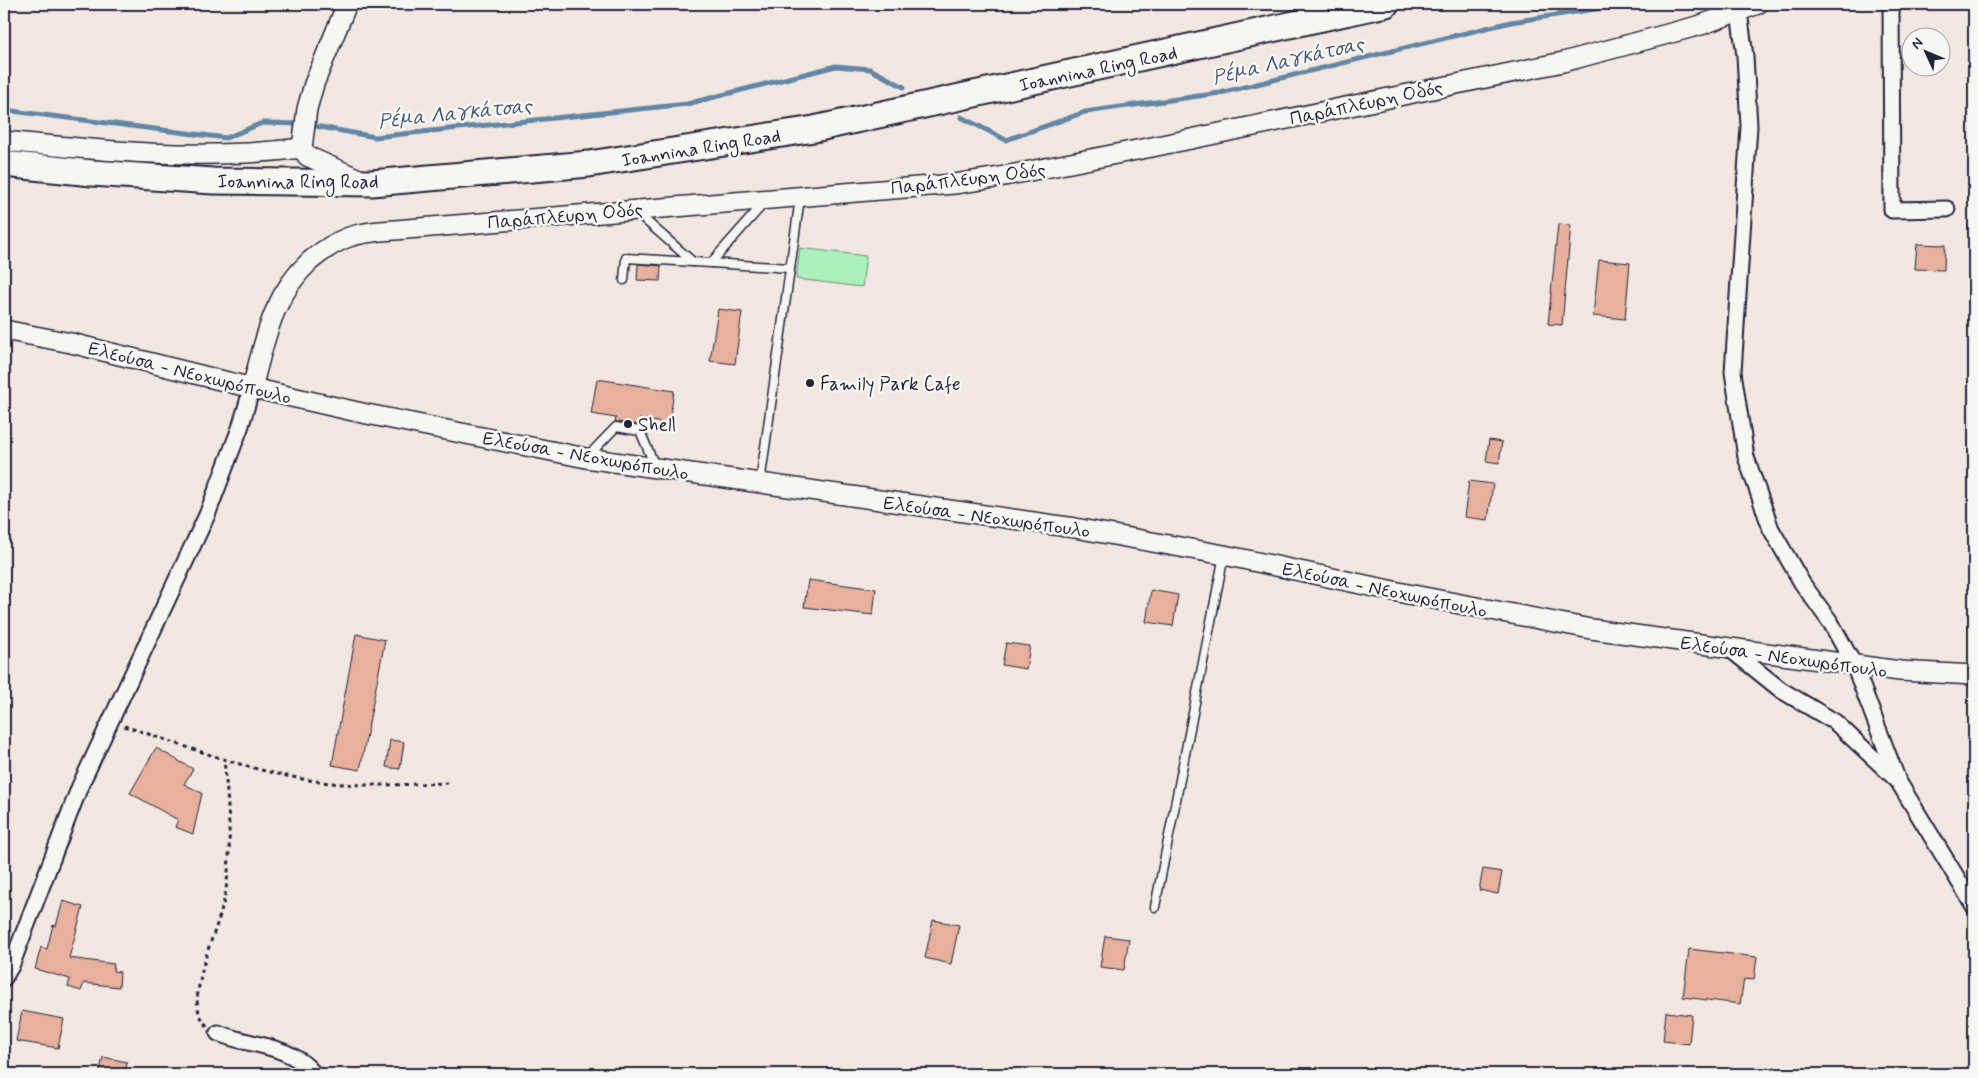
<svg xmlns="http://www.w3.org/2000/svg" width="1978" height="1078" viewBox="0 0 1978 1078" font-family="Mynerve,sans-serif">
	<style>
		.green { fill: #acf1bb; stroke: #678a7b }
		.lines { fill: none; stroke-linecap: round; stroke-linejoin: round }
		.stream { stroke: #6286a5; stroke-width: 5 }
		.building { fill: #e7b19d; stroke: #22223b }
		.service-casing { stroke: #22223b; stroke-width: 11 }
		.minor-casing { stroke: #22223b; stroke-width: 19 }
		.tertiary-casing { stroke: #22223b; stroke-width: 22 }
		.trunk-casing { stroke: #22223b; stroke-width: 29 }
		.path { stroke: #22223b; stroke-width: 3; stroke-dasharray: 4 4; stroke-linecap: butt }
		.service { stroke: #f6f6f2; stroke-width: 8 }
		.minor { stroke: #f6f6f2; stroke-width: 15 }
		.tertiary { stroke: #f6f6f2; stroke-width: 19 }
		.trunk { stroke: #f6f6f2; stroke-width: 25 }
		.poi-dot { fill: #22223b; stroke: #f6f6f2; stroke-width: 2 }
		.labels { text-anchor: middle; stroke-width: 5; stroke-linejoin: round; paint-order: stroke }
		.street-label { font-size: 19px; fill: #22223b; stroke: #f6f6f2 }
		.poi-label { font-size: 19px; fill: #22223b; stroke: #f6f6f2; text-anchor: start }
		.water-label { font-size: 20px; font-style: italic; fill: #425470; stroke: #f6f6f2 }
	</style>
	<rect width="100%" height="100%" fill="#f3e8e1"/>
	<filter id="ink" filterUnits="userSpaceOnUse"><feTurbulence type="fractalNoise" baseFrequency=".02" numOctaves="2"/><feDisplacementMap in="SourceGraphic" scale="10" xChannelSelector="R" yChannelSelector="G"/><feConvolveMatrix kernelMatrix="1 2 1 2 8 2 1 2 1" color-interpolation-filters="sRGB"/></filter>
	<g filter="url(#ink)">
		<!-- green -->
		<polygon class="green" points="800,248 866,256 862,287 796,279"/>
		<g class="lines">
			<!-- stream -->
			<g class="stream">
				<polyline points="4,110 226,138 262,123 301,124"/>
				<polyline points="961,117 1006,140 1085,112 1220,93 1511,22 1628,4"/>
				<polyline points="309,125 375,137 687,104 836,66 870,69 904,87"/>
			</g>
		</g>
		<!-- building -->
		<g class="building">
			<polygon points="1558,224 1571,225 1562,325 1548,324"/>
			<polygon points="1917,244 1945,245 1944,270 1915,269"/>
			<polygon points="1599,260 1630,263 1625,319 1593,316"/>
			<polygon points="638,264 661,266 660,281 637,280"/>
			<polygon points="718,309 742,312 735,364 710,361"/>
			<polygon points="597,379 674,391 669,424 640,419 639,425 615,422 616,418 591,414"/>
			<polygon points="1489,440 1502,442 1499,463 1486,461"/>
			<polygon points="1469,481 1493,484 1488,520 1464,517"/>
			<polygon points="808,580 876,589 873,615 804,607"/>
			<polygon points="1151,590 1178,595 1173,626 1146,622"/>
			<polygon points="356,634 385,640 360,770 332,765"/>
			<polygon points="1006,643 1030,646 1026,669 1002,665"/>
			<polygon points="390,740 404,742 400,769 386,767"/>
			<polygon points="156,748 193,769 184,784 202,793 193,834 175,827 178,820 130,793"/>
			<polygon points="1483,869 1502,872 1498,894 1479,890"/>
			<polygon points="63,901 83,907 69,958 114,964 113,971 120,972 119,987 84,983 81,991 68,987 70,979 35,969 41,947 47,949 53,925 56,926"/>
			<polygon points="933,920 959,925 951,964 925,958"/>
			<polygon points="1105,936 1129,939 1124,970 1100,967"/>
			<polygon points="1689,949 1757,957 1754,980 1744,979 1740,1004 1683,997"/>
			<polygon points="22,1011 64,1019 58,1048 16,1041"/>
			<polygon points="1666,1012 1692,1015 1689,1044 1663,1041"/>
			<polygon points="103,1057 127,1062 125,1074 99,1074"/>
		</g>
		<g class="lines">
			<defs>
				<g id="service">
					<polyline points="636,212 693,262 711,263 764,203"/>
					<polyline points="711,263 790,268"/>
					<polyline points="624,280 626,258 693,262"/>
					<polyline points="587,457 616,427 640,431 655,466"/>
					<polyline points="760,483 800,198"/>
					<polyline points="1155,907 1224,555"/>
				</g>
				<g id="minor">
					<polyline points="1891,4 1892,210 1947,209"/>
					<polyline points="1739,12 1745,56 1749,126 1733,372 1746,457 1771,529 1802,583 1831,623 1854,665 1898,781 1974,906"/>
					<polyline points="1730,649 1781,690 1835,722 1895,778"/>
					<polyline points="4,978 11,966 80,786 207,515 240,428 252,388"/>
					<path d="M218 1033C251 1047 289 1043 314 1074"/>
				</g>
				<g id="tertiary">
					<path d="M4 141C103 151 203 161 302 148"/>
					<polyline points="302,148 307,109 314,84 347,4"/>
					<polyline points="302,148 307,156 359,179"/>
					<polyline points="4,330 71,343 252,388 362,413 586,458 1075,528 1224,555 1408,594 1591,629 1900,671 1974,675"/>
					<path d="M252 388C265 340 272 296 310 261 322 251 335 242 349 237 364 232 379 231 395 230L954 184 994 178 1152 147 1563 62 1701 25 1758 4"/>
				</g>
				<polyline id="trunk" points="4,164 92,173 213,181 372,183 589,164 814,129 1386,4"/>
			</defs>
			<!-- service casing -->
			<use href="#service" class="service-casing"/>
			<!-- minor casing -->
			<use href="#minor" class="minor-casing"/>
			<!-- tertiary casing -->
			<use href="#tertiary" class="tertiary-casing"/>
			<!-- trunk casing -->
			<use href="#trunk" class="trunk-casing"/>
			<!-- path -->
			<g class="path">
				<path d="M124 726C187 746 250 772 316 781 359 788 406 784 450 783"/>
				<path d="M207 1026C193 1009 197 996 201 976 206 948 220 923 225 895 233 849 228 804 224 758"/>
			</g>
			<!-- service -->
			<use href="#service" class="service"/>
			<!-- minor -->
			<use href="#minor" class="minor"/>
			<!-- tertiary -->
			<use href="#tertiary" class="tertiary"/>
			<!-- trunk -->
			<use href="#trunk" class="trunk"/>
		</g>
	</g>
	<!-- markers -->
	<g class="poi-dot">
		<circle cx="810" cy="383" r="5"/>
		<circle cx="628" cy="424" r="5"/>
	</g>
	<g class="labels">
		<!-- street labels -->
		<g class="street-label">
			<text transform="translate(1098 68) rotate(-12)" y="7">Ioannina Ring Road</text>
			<text transform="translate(1366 102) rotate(-12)" y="7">Παράπλευρη Οδός</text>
			<text transform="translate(701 147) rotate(-9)" y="7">Ioannina Ring Road</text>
			<text transform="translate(968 178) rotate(-7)" y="7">Παράπλευρη Οδός</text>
			<text x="298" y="188">Ioannina Ring Road</text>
			<text transform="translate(565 215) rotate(-5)" y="7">Παράπλευρη Οδός</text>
			<text transform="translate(190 372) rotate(14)" y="7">Ελεούσα - Νεοχωρόπουλο</text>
			<text transform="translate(586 455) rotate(10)" y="7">Ελεούσα - Νεοχωρόπουλο</text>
			<text transform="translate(987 516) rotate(8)" y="7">Ελεούσα - Νεοχωρόπουλο</text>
			<text transform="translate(1385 589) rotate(12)" y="7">Ελεούσα - Νεοχωρόπουλο</text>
			<text transform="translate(1784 656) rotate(8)" y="7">Ελεούσα - Νεοχωρόπουλο</text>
		</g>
		<!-- poi labels -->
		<g class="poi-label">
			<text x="820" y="390">Family Park Cafe</text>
			<text x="638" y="431">Shell</text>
		</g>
		<!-- water labels -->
		<g class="water-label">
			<text transform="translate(1288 60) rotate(-13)" y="7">Ρέμα Λαγκάτσας</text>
			<text transform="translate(455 113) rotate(-6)" y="7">Ρέμα Λαγκάτσας</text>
		</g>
	</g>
	<!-- margin -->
	<rect width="1978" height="1078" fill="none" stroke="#f6f6f2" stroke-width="20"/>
	<rect x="10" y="10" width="1958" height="1058" fill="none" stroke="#22223b" stroke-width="2" filter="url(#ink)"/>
	<!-- north arrow -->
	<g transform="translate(1926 52) rotate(314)"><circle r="24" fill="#f6f6f2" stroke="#a1a1a9"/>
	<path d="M0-4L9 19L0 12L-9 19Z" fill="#22223b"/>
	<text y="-8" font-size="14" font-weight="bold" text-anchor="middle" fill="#22223b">N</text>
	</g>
</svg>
